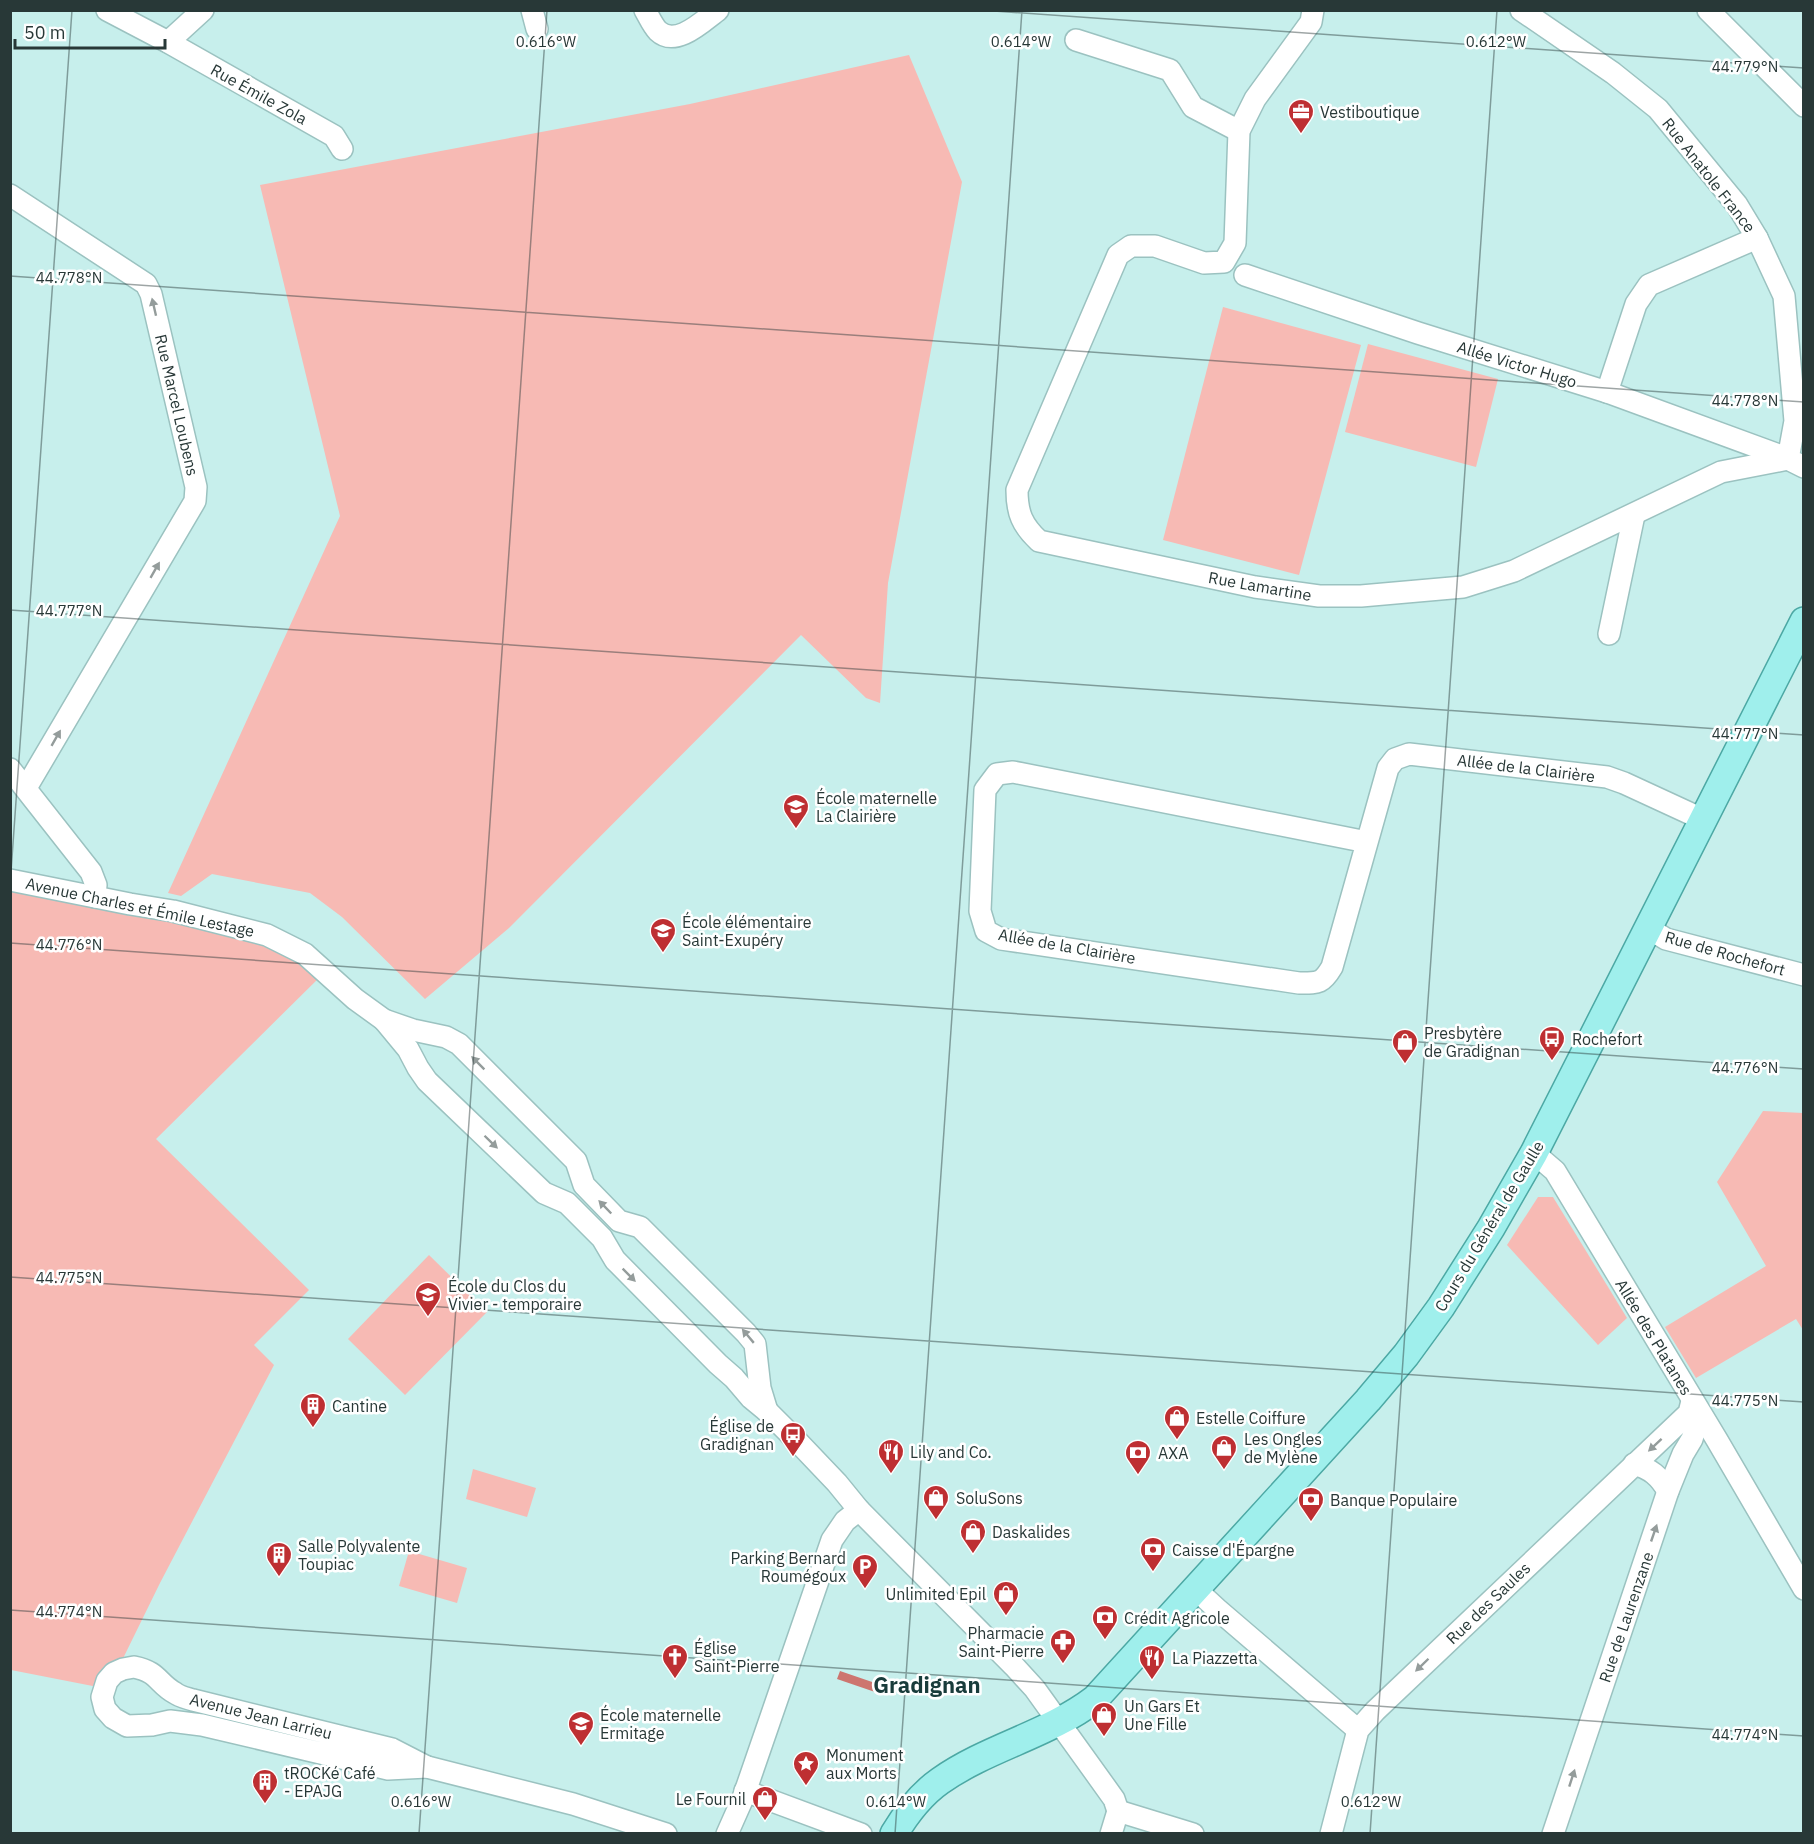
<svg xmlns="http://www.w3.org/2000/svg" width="1814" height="1844" viewBox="0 0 1814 1844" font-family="'IBM Plex Sans',sans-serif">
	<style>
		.green { fill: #f7bab4 }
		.water { fill: #cd756f }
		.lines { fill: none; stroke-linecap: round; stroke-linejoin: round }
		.minor-casing { stroke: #9bc2c0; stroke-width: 24 }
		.major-casing { stroke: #4ca8a4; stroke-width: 30 }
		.minor { stroke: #fff; stroke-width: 21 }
		.major { stroke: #9fefec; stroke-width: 27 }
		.oneway { fill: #949c9b }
		.ticks { fill: none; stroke: #283837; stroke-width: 1.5; stroke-opacity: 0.45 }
		.labels { text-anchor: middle; stroke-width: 5; stroke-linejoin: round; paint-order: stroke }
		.street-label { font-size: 16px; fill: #283837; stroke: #fff }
		.poi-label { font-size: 16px; fill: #283837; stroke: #fff; text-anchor: start }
		.district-label { font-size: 22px; font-weight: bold; fill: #193c3b; stroke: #fff }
		.ticks-label { font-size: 15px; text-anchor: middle; fill: #283837; stroke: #fff; stroke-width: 5; stroke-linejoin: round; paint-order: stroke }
	</style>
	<rect width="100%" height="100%" fill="#c7efec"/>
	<!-- green -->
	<g class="green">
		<polygon points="909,55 962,182 888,583 880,703 866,698 801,635 509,928 425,999 342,917 310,893 212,874 181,896 168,893 340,516 260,185 690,104"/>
		<polygon points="1223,307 1361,345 1299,575 1163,540"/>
		<polygon points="1368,344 1498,379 1476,467 1345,432"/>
		<polygon points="10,880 267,935 326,971 156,1139 309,1290 254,1345 274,1365 160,1583 108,1689 11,1670"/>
		<polygon points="1763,1111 1803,1113 1803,1330 1796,1319 1696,1378 1665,1327 1766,1266 1717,1182"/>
		<polygon points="1538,1197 1553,1197 1627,1318 1598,1345 1507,1245"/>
		<polygon points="429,1255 487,1312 405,1395 348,1339"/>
		<polygon points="473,1469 536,1488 527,1517 466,1499"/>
		<polygon points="409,1551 467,1568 457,1603 399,1586"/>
	</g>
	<!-- water -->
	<polygon class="water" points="840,1671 878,1684 875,1692 837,1679"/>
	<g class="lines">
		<defs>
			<g id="minor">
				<polyline points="107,10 168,42 334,136 342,149"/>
				<polyline points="532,10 537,29"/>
				<path d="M645 10C649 17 653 26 658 31 676 48 703 21 718 10"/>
				<path d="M1313 10 1311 22 1255 99 1239 131 1235 243 1224 262 1204 263 1155 246H1131L1118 255 1017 490C1017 513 1022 525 1039 541L1255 587 1319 596H1361L1463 587 1514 571 1721 472 1788 459"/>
				<polyline points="1521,10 1613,73 1658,109 1737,205 1757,238 1784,296 1795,421 1788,459 1804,467"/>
				<polyline points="1708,10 1804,106"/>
				<polyline points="1076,40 1170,70 1193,107 1239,131"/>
				<polyline points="168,42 203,10"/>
				<polyline points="10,195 146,284 151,294 196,487 195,501 26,788"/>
				<polyline points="1245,275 1418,333 1607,392 1787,458"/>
				<polyline points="1607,392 1636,304 1649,285 1757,238"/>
				<polyline points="1609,634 1634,515"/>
				<polyline points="10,769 91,872 96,885 95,897"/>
				<path d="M1367 842 1013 772 997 774 985 790 980 911 986 931 1001 939 1299 983C1318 983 1322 984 1332 967L1388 768 1395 759 1409 754 1607 777 1624 783 1702 819"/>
				<polyline points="10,880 130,904 173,911 267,935 305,954 355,999 384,1020 413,1030 446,1037 459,1044 576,1161 584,1185 619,1221 640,1227 746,1333 755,1344 760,1388 767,1411"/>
				<polyline points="1648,928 1666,939 1804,975"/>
				<polyline points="384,1020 408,1049 418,1068 427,1081 544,1193 567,1203 602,1238 615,1260 718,1364 734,1378 751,1398 768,1412 797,1441 837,1483 859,1510 1014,1666 1035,1689 1114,1799 1118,1811"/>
				<polyline points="1534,1153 1555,1171 1717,1440 1804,1589"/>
				<path d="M1634 1464C1651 1469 1659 1476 1668 1491"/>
				<polyline points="1198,1585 1204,1597 1217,1609 1358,1730"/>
				<path d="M134 1667C159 1672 157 1683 175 1693 180 1697 187 1698 193 1700L392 1749 427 1767 388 1769 202 1725 170 1721 152 1725 127 1726 113 1718 105 1709 102 1697 107 1681 114 1673 123 1669Z"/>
				<polyline points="427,1767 573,1804 666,1834"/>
				<polyline points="745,1791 861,1834"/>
				<polyline points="1118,1811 1193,1834"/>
				<polyline points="727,1834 743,1798 832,1540 845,1521 859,1510"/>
				<polyline points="1111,1834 1118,1811"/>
				<polyline points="1331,1834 1358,1730 1375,1711 1689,1413 1692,1401"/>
				<polyline points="1553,1834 1668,1491 1683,1454 1692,1439 1696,1426 1693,1405"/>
			</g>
			<path id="major" d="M894 1834C906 1814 920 1795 940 1781 988 1747 1048 1735 1095 1699L1368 1400 1406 1355 1441 1307 1491 1228 1534 1153 1804 621"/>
		</defs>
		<!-- minor casing -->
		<use href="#minor" class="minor-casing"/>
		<!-- major casing -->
		<use href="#major" class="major-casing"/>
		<!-- minor -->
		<use href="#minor" class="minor"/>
		<!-- major -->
		<use href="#major" class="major"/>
	</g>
	<!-- one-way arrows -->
	<defs><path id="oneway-solid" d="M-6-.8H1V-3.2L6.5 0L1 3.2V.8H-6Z" transform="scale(1.5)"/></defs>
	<g class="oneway">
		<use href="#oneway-solid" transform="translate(154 307) rotate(-103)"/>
		<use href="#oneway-solid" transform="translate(155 570) rotate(-60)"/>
		<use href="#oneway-solid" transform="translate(56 738) rotate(-60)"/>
		<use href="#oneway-solid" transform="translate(478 1063) rotate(-135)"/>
		<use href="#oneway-solid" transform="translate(491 1142) rotate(44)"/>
		<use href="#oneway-solid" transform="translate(605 1207) rotate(-134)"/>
		<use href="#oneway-solid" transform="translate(629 1275) rotate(45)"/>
		<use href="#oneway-solid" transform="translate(748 1336) rotate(-130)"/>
		<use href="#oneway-solid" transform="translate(1655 1445) rotate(137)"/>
		<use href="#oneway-solid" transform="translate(1654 1533) rotate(-71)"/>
		<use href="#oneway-solid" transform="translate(1422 1665) rotate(136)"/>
		<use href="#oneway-solid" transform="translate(1572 1778) rotate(-72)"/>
	</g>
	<!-- ticks -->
	<path class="ticks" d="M980 10 1804 68M10 276 1804 402M10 610 1804 735M10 886 72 10M10 943 1804 1069M10 1277 1804 1402M10 1610 1804 1736M419 1834 547 10M895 1834 1022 10M1370 1834 1497 10"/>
	<!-- icons -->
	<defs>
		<symbol id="office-pin" viewBox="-11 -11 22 30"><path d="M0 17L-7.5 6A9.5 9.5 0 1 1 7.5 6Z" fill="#be2f32" stroke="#fff"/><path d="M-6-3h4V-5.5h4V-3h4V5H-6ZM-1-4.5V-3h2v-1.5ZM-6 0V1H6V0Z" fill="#fff"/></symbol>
		<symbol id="school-pin" viewBox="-11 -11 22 30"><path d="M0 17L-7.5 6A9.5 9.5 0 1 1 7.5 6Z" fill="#be2f32" stroke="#fff"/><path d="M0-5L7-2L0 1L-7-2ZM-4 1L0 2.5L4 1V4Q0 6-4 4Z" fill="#fff"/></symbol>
		<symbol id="bus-pin" viewBox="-11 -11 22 30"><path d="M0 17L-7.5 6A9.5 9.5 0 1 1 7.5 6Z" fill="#be2f32" stroke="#fff"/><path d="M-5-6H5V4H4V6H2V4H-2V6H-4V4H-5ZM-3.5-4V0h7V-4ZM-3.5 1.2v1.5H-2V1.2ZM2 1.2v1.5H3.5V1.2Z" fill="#fff"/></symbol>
		<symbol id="shop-pin" viewBox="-11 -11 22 30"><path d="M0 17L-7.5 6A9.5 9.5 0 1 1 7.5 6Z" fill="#be2f32" stroke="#fff"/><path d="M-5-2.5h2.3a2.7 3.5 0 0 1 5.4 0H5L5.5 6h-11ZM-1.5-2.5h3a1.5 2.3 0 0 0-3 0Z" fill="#fff"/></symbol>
		<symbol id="building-pin" viewBox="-11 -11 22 30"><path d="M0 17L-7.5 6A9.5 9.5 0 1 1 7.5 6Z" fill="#be2f32" stroke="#fff"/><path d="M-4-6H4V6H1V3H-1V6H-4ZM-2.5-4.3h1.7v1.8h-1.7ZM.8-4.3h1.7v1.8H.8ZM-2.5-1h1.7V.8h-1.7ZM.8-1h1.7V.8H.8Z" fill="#fff"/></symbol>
		<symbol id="restaurant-pin" viewBox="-11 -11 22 30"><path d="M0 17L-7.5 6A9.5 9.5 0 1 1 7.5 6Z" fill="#be2f32" stroke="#fff"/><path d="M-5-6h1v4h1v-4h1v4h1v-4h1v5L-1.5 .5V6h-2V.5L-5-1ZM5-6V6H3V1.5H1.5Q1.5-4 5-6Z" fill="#fff"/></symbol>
		<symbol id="bank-pin" viewBox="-11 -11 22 30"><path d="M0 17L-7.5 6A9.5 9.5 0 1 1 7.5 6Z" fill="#be2f32" stroke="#fff"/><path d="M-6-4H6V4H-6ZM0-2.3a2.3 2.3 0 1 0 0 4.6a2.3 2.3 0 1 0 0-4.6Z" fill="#fff"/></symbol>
		<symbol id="parking-pin" viewBox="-11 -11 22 30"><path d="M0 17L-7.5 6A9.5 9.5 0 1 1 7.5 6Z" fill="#be2f32" stroke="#fff"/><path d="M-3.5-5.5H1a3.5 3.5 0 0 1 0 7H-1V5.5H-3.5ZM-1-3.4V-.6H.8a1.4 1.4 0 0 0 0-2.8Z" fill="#fff"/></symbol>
		<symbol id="pharmacy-pin" viewBox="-11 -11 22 30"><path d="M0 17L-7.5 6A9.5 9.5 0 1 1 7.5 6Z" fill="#be2f32" stroke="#fff"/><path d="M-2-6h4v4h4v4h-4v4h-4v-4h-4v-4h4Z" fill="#fff"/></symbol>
		<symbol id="church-pin" viewBox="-11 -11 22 30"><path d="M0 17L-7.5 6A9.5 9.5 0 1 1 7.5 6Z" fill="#be2f32" stroke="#fff"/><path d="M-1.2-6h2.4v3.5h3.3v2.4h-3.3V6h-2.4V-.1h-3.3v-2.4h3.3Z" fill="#fff"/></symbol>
		<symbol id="sight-pin" viewBox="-11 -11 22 30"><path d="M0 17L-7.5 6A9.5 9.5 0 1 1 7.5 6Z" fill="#be2f32" stroke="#fff"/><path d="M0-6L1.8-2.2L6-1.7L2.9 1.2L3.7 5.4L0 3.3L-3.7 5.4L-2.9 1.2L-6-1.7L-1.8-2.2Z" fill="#fff"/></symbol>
	</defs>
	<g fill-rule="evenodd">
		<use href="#office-pin" x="1286" y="97" width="30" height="40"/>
		<use href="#school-pin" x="781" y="792" width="30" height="40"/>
		<use href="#school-pin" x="648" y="916" width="30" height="40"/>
		<use href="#bus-pin" x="1537" y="1024" width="30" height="40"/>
		<use href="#shop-pin" x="1390" y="1027" width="30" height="40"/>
		<use href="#school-pin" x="413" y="1280" width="30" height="40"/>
		<use href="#building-pin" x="298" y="1391" width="30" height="40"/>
		<use href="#shop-pin" x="1162" y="1403" width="30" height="40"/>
		<use href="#bus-pin" x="778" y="1420" width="30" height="40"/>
		<use href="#shop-pin" x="1209" y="1433" width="30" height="40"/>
		<use href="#restaurant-pin" x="876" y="1437" width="30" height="40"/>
		<use href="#bank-pin" x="1123" y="1438" width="30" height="40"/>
		<use href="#shop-pin" x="921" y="1483" width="30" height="40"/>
		<use href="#bank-pin" x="1296" y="1485" width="30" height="40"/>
		<use href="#shop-pin" x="958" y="1517" width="30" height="40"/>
		<use href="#bank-pin" x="1138" y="1535" width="30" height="40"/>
		<use href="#building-pin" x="264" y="1540" width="30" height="40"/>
		<use href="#parking-pin" x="850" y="1552" width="30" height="40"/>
		<use href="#shop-pin" x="991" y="1579" width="30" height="40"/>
		<use href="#bank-pin" x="1090" y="1603" width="30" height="40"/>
		<use href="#pharmacy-pin" x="1048" y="1627" width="30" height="40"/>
		<use href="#church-pin" x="660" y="1642" width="30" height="40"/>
		<use href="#restaurant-pin" x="1137" y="1643" width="30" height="40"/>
		<use href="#shop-pin" x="1089" y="1700" width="30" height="40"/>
		<use href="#school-pin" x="566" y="1709" width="30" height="40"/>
		<use href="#sight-pin" x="791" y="1749" width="30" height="40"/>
		<use href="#building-pin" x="250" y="1767" width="30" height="40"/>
		<use href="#shop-pin" x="750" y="1784" width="30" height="40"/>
	</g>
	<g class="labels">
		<!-- street labels -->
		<g class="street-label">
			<text transform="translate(259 94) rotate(29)" y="6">Rue Émile Zola</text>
			<text transform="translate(1709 175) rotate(52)" y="6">Rue Anatole France</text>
			<text transform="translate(1517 364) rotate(17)" y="6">Allée Victor Hugo</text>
			<text transform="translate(177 405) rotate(77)" y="6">Rue Marcel Loubens</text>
			<text transform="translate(1260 586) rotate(10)" y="6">Rue Lamartine</text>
			<text transform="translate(1526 768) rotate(7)" y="6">Allée de la Clairière</text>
			<text transform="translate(140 907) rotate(12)" y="6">Avenue Charles et Émile Lestage</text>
			<text transform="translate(1067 946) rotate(10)" y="6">Allée de la Clairière</text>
			<text transform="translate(1725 953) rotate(16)" y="6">Rue de Rochefort</text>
			<text transform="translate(1489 1226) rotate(-59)" y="6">Cours du Général de Gaulle</text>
			<text transform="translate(1654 1337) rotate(59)" y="6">Allée des Platanes</text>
			<text transform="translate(1488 1603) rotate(-44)" y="6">Rue des Saules</text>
			<text transform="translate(1626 1617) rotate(-71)" y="6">Rue de Laurenzane</text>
			<text transform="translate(261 1716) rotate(14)" y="6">Avenue Jean Larrieu</text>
		</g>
		<!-- poi labels -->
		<g class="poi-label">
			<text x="1320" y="118">Vestiboutique</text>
			<text x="816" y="804">École maternelle<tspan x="816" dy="18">La Clairière</tspan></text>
			<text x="682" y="928">École élémentaire<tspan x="682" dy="18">Saint-Exupéry</tspan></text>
			<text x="1424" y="1039">Presbytère<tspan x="1424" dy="18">de Gradignan</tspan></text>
			<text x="1572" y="1045">Rochefort</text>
			<text x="448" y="1292">École du Clos du<tspan x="448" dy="18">Vivier - temporaire</tspan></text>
			<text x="332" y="1412">Cantine</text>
			<text x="1196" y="1424">Estelle Coiffure</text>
			<text x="774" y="1432" text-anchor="end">Église de<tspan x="774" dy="18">Gradignan</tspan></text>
			<text x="1244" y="1445">Les Ongles<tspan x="1244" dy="18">de Mylène</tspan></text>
			<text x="910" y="1458">Lily and Co.</text>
			<text x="1158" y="1459">AXA</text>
			<text x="956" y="1504">SoluSons</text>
			<text x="1330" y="1506">Banque Populaire</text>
			<text x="992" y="1538">Daskalides</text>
			<text x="298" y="1552">Salle Polyvalente<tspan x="298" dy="18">Toupiac</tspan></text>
			<text x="1172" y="1556">Caisse d'Épargne</text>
			<text x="846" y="1564" text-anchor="end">Parking Bernard<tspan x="846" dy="18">Roumégoux</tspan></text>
			<text x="986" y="1600" text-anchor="end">Unlimited Epil</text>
			<text x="1124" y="1624">Crédit Agricole</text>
			<text x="1044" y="1639" text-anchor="end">Pharmacie<tspan x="1044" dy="18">Saint-Pierre</tspan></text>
			<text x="694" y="1654">Église<tspan x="694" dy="18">Saint-Pierre</tspan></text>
			<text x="1172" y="1664">La Piazzetta</text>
			<text x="1124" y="1712">Un Gars Et<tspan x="1124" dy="18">Une Fille</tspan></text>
			<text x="600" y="1721">École maternelle<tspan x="600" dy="18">Ermitage</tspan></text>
			<text x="826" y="1761">Monument<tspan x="826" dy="18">aux Morts</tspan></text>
			<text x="284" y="1779">tROCKé Café<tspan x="284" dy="18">- EPAJG</tspan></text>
			<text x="746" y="1805" text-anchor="end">Le Fournil</text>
		</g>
		<!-- district labels -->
		<g class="district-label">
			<text x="927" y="1693">Gradignan</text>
		</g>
	</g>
	<g class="ticks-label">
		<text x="546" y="47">0.616°W</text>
		<text x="1021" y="47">0.614°W</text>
		<text x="1496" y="47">0.612°W</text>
		<text x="1745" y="72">44.779°N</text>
		<text x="69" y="283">44.778°N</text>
		<text x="1745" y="406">44.778°N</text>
		<text x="69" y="616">44.777°N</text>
		<text x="1745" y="739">44.777°N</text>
		<text x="69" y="950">44.776°N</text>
		<text x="1745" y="1073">44.776°N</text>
		<text x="69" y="1283">44.775°N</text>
		<text x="1745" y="1406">44.775°N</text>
		<text x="69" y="1617">44.774°N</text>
		<text x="1745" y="1740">44.774°N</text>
		<text x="421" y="1807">0.616°W</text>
		<text x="896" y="1807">0.614°W</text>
		<text x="1371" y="1807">0.612°W</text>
	</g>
	<!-- border -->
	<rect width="1814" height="1844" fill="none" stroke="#283837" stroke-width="24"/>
	<!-- scale -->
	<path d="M15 39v9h150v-9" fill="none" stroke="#283837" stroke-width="3"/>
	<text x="24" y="39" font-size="18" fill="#283837" stroke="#ffffff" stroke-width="4.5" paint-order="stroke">50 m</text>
</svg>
